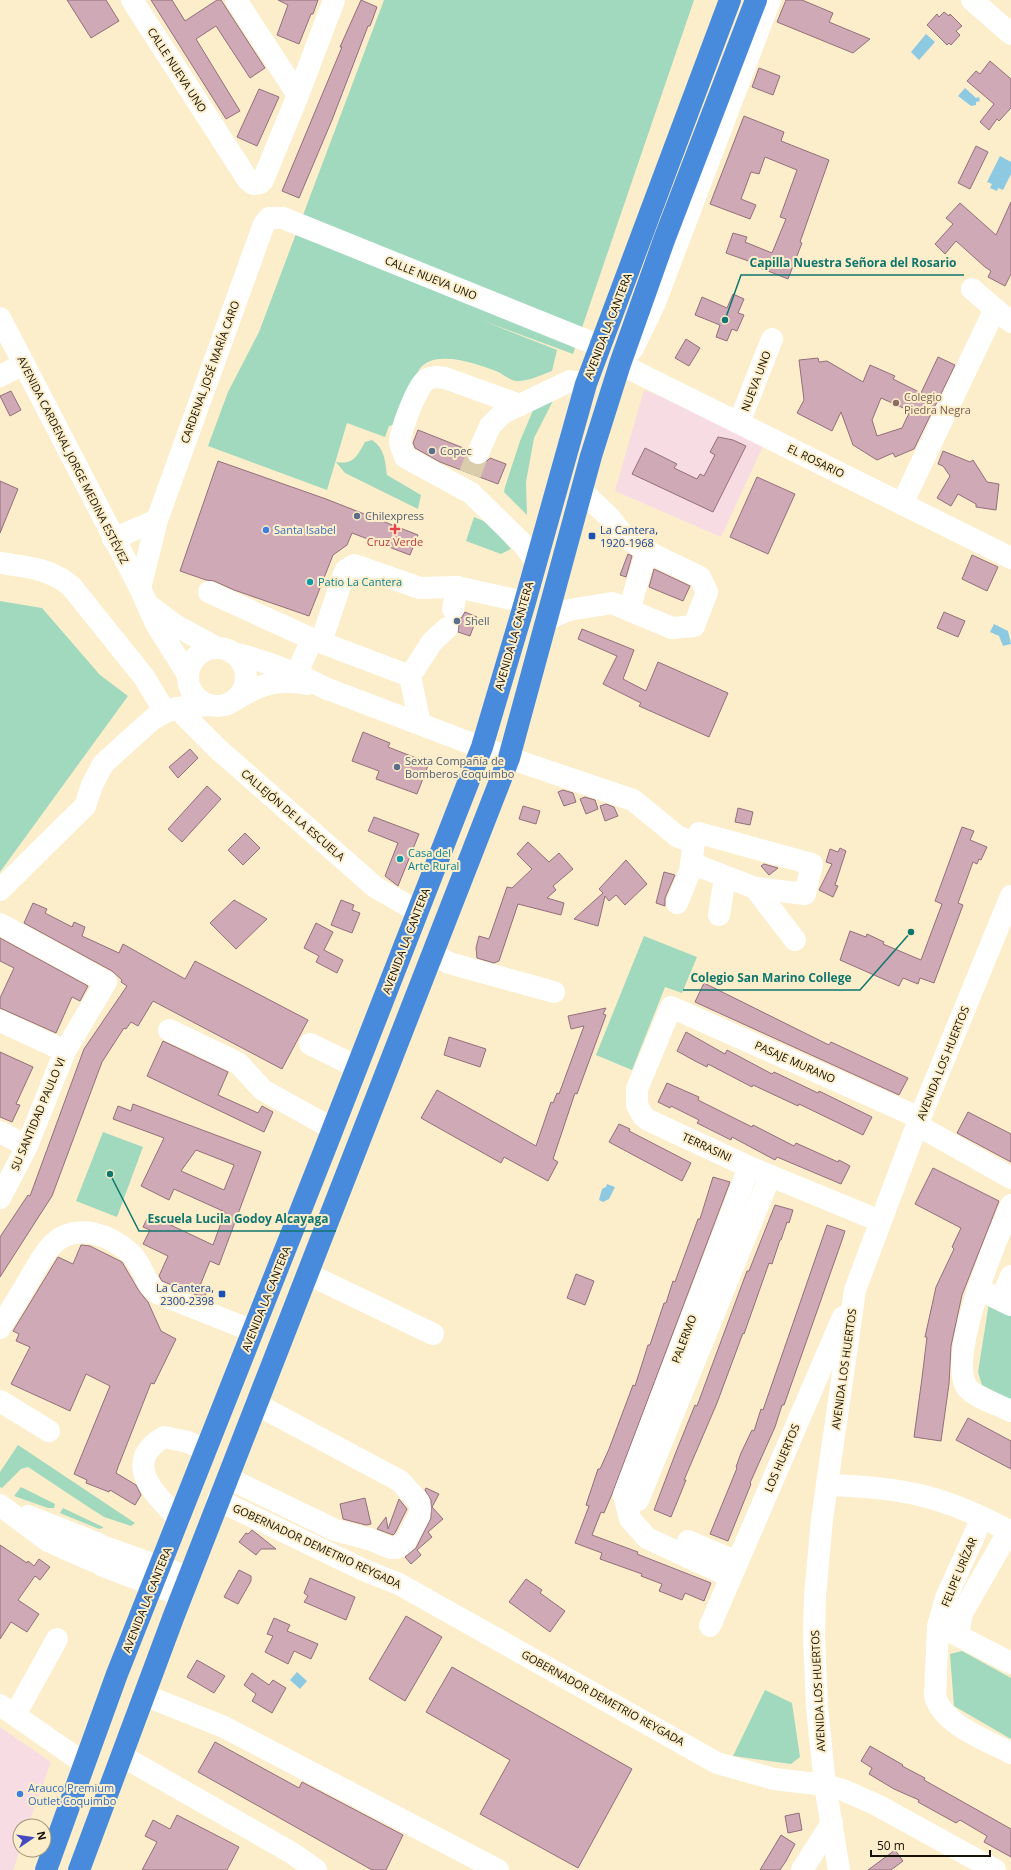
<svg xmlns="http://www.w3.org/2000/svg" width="1011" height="1870" viewBox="0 0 1011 1870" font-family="'Open Sans',sans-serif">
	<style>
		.commercial { fill: #f7dde3 }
		.green { fill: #a0d9be }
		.water { fill: #8dc9e0 }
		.building { fill: #d0a9b6; stroke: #936f7b; fill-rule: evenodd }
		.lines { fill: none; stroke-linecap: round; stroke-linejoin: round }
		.minor-tunnel { stroke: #dacdac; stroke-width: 22; stroke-dasharray: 22 11; stroke-linecap: butt }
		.minor { stroke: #fff; stroke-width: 22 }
		.highway { stroke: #488bdd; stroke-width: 22 }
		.education-dot { fill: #8d6e63; stroke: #fceeca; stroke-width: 1.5 }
		.service-dot { fill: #5c6f8a; stroke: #fceeca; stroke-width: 1.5 }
		.health-dot { fill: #e0444e; stroke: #fceeca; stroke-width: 1.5 }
		.shop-dot { fill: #3f7fe0; stroke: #fceeca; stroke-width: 1.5 }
		.transit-dot { fill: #1a4fb4; stroke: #fceeca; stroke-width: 1.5 }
		.culture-dot { fill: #0f9aa8; stroke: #fceeca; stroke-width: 1.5 }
		.labels { text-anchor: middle; stroke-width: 4; stroke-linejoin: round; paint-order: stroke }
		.street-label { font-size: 11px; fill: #161105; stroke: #fceeca }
		.education-label { font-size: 11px; fill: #785e54; stroke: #fceeca; text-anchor: start }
		.service-label { font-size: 11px; fill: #4e5e75; stroke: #fceeca; text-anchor: start }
		.shop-label { font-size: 11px; fill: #366cbe; stroke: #fceeca; text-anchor: start }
		.transit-label { font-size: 11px; fill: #164399; stroke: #fceeca; text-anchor: start }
		.health-label { font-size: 11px; fill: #be3a42; stroke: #fceeca }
		.culture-label { font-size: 11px; fill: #0d838f; stroke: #fceeca; text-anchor: start }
		.leader { fill: none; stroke: #0f766e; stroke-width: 1.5 }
		.callout-dot { fill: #0f766e; stroke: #fceeca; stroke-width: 1.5 }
		.callout-label { font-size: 12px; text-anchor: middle; font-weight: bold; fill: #0f766e; stroke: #fceeca; stroke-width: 4; stroke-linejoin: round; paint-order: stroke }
	</style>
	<rect width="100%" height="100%" fill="#fceeca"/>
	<!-- commercial -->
	<g class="commercial">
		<polygon points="644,390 658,395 763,446 721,537 615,491"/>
		<polygon points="0,1727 51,1762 28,1826 20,1826 20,1850 13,1870 0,1870"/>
	</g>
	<!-- green -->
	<g class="green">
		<path d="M384 0H694L573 354 481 320 557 350 552 371C541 375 527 382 516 381 509 380 503 374 496 371 477 364 433 348 419 370 408 386 403 406 396 424L389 426 385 437 347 423 327 490 208 446 228 392 259 332Z"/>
		<polygon points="558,391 534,438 526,482 527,515 504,492 505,487 520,441 534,408"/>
		<path d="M372 440C385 449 385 461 387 475L421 495 418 509 345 473 336 462C354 465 357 456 365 442Z"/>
		<polygon points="474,517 488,523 511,549 501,554 466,541"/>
		<polygon points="0,601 42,608 100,675 128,696 0,872"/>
		<polygon points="644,936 697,957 682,993 665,987 632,1070 596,1055"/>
		<polygon points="103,1132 143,1147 117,1217 76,1201"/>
		<polygon points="989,1303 1011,1314 1011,1400 982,1385 978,1372"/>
		<polygon points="18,1445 135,1523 131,1526 104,1517 93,1510 28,1467 21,1469 2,1488 0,1487 0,1472"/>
		<polygon points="21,1487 55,1504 54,1508 48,1508 14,1496"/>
		<polygon points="63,1508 103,1527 103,1528 99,1529 60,1513"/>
		<polygon points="962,1651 1011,1678 1011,1739 954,1706 950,1654"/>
		<polygon points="765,1690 792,1703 800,1757 791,1764 733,1756"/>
	</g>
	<!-- water -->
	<g class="water">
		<polygon points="926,34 935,42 919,60 911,52"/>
		<polygon points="965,88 976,98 979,97 980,101 976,102 976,105 971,106 958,96"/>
		<polygon points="1000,156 1011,162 1011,174 1003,190 998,188 997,191 990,188 992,184 987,182"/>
		<polygon points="994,624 1008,631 1011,644 1003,646 999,636 990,632"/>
		<polygon points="607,1184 615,1187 609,1199 603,1202 599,1200 602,1189 606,1187"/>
		<polygon points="297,1672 307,1681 300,1689 290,1680"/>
	</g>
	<!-- building -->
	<g class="building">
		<polygon points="67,0 106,0 119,21 91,38"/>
		<polygon points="151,0 172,0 185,21 217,0 221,0 265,68 250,78 216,26 196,39 240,111 226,119"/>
		<polygon points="278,0 318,0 313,14 311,14 299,44 277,35 288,5"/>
		<polygon points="361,0 377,7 370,26 368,26 332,120 299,198 282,191 342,47 340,47"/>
		<polygon points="786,0 802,0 833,13 829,22 870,39 853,53 777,22"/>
		<polygon points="944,12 949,16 950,14 962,26 956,31 960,35 951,45 949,43 947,45 927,25 937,14 939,17"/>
		<polygon points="990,61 1011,79 1011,108 999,121 997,119 989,130 980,122 994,104 967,81 976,71 980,74"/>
		<polygon points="759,68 780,76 773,95 752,87"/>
		<polygon points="259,89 279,97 257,146 237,137"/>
		<polygon points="744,116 784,132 781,141 829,160 800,242 802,243 788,279 753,265 754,263 726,253 733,233 747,237 745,242 772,253 786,219 780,217 797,170 765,157 759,174 751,172 741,199 756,205 750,219 710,204"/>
		<polygon points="976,146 988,152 970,189 958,183"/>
		<polygon points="1011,202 1011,274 1005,286 988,277 991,271 985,267 956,241 945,254 935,244 953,224 946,218 960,203 996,235"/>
		<polygon points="733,294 744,299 738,313 744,315 737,331 732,329 727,341 716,337 720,325 695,315 702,297 727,308"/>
		<polygon points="686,339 700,348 689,366 675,358"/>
		<path d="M938 357 955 365 914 449 895 457 893 453 877 460 853 445 841 412 832 431 797 413 804 400 799 360 818 358 819 362 827 361 863 382 870 365 895 376 893 379 921 393ZM881 398 910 411 902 428 877 436 872 420Z"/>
		<polygon points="11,391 21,410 10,416 0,396"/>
		<polygon points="418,430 466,449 466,455 468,460 473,465 480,465 485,463 490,458 506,464 498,484 440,462 415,448 413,443"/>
		<polygon points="718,437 733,440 746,446 713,512 632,474 645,448 677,464 674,468 697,479 700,474 704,476 715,455 710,452"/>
		<polygon points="943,451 970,462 973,460 987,482 999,484 996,510 976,507 976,504 958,494 951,506 937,498 950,476 943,466 938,464"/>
		<polygon points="218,461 326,499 418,535 410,555 352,533 347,545 333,555 309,616 234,590 214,581 206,580 180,571"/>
		<polygon points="757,477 795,494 768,554 730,537"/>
		<polygon points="0,481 18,489 0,533"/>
		<polygon points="628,554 632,556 626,577 620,575"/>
		<polygon points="972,555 998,567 987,591 962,579"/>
		<polygon points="654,569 690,586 683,601 649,587"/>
		<polygon points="465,612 477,617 470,636 458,632 459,626 457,621 462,617"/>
		<polygon points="944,612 965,621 958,637 937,628"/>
		<polygon points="582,629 634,650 623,679 646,691 658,662 728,693 709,737 639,706 641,703 603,684 617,656 578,639"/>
		<polygon points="363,732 390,743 388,747 429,763 417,794 376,779 379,771 352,761"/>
		<polygon points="190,749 198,758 178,778 169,767"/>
		<polygon points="207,786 221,799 182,842 168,829"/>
		<polygon points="563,790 573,793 576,802 564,806 558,792"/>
		<polygon points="585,797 595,800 598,809 586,814 580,799"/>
		<polygon points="606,804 614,807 618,816 605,821 600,806"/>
		<polygon points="523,806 540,811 536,824 519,819"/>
		<polygon points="738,808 753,812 750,825 735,822"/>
		<polygon points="374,817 419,834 398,886 385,876 398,843 368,831"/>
		<polygon points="962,827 974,831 970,840 987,847 981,860 979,859 977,864 973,862 958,903 963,905 934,983 920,978 918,984 903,978 899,986 840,960 850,931 866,937 867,934 884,942 883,944 921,960 942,904 935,901"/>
		<polygon points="245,833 260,848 243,865 228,850"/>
		<polygon points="528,842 549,862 559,853 573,869 553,886 556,890 547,898 564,903 561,915 518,904 499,961 494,963 477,958 476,948 479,936 489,939 507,887 512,888 532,869 517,854"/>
		<polygon points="840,848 846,851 835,885 838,886 833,897 819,890 832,864 826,862 830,849 838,852"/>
		<polygon points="626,860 647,884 625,905 616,895 609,901 605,896 598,926 574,919 603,893 599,889"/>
		<polygon points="764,864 778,868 769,875 761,866"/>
		<polygon points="664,872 675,875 665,898 665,906 656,903"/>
		<polygon points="234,900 267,919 236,949 210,923"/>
		<polygon points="341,900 354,905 352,910 360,913 352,933 331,925"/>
		<polygon points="33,903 47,909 45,913 72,927 74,922 85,927 82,936 119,953 123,944 185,979 195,961 308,1020 282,1069 153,1001 138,1026 131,1022 126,1029 124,1028 102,1062 52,1196 0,1277 0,1237 28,1195 30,1196 84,1049 127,986 121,982 122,980 112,971 24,923"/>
		<polygon points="316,923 333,932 324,950 343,960 337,973 316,962 319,956 304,948"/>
		<polygon points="0,938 88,986 80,1001 72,997 56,1033 0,1008 0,998 14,968 0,961"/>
		<polygon points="704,983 829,1045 831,1042 908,1078 899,1095 695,1002"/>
		<polygon points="606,1008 603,1014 606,1015 577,1094 575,1093 553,1159 558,1162 548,1181 504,1157 501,1163 421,1118 437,1090 536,1146 551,1102 553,1103 557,1093 559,1094 584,1026 571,1029 568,1016"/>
		<polygon points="686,1032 725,1054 727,1050 772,1074 774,1072 818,1093 819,1091 872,1117 863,1135 799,1104 798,1106 753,1085 752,1087 708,1064 707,1067 695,1061 677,1051"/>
		<polygon points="449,1037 486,1049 480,1067 444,1055"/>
		<polygon points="163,1041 228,1072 218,1095 258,1113 262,1106 273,1112 264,1132 147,1076"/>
		<polygon points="0,1052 33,1067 16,1104 20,1105 12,1122 0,1117"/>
		<polygon points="667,1083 699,1097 698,1100 752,1127 753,1125 794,1146 796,1143 838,1162 839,1160 850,1166 841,1184 777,1157 775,1160 732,1137 731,1140 697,1123 699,1120 671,1106 670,1108 658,1102"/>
		<path d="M133 1104 261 1152 219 1265 210 1261 199 1288 207 1292 204 1298 162 1281 159 1276 168 1256 143 1244 150 1230 143 1227 148 1217 160 1220 213 1245 225 1212 174 1189 169 1200 141 1186 164 1138 113 1119 118 1106 131 1111ZM196 1150 234 1165 224 1190 181 1171Z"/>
		<polygon points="968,1112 1011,1134 1011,1162 957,1133"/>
		<polygon points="619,1124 630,1129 629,1131 691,1163 682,1181 609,1142"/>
		<polygon points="933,1168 999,1201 962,1295 951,1346 949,1384 941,1441 914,1437 922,1378 927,1337 925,1337 936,1287 954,1249 952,1247 961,1228 915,1204"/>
		<polygon points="713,1177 730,1182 612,1494 604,1513 601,1512 592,1535 638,1552 637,1554 711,1583 704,1601 685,1593 682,1600 659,1591 662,1584 641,1576 642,1574 600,1559 602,1553 575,1543 589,1506 586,1505 598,1469 600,1469 609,1449 633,1385 635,1386 648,1345 650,1345 664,1303 666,1303 673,1281 675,1282 698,1219 700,1219"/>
		<polygon points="775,1205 793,1210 789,1223 787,1222 781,1240 780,1240 772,1264 769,1263 744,1334 743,1333 717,1403 684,1480 686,1480 671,1517 654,1510 676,1452 695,1405 697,1406 747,1271 749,1271"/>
		<polygon points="827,1225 845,1231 841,1243 784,1405 782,1405 775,1427 750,1483 751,1484 728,1541 710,1534 737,1468 736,1467 741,1453 752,1430 754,1431 761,1409 763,1410"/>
		<polygon points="81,1245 90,1246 122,1262 139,1291 148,1302 161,1331 176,1339 154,1384 151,1383 118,1467 116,1473 136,1485 141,1495 135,1505 110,1490 109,1492 86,1483 87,1480 74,1474 110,1386 86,1374 70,1411 11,1384 30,1347 16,1341 19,1334 13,1331 58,1257 73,1264"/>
		<polygon points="576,1274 594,1281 585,1305 567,1298"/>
		<polygon points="968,1418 1011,1441 1011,1469 956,1440"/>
		<polygon points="426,1488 439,1494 432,1507 443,1519 428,1532 432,1537 417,1550 421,1555 411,1564 405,1557 416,1548 431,1518 431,1500 425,1490"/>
		<polygon points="365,1498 371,1524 366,1525 343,1519 340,1504"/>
		<polygon points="399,1499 407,1509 395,1533 393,1535 377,1529 386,1517 388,1529"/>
		<polygon points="252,1530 276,1549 261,1549 256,1555 239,1542 246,1533 248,1534"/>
		<polygon points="0,1545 27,1563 28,1561 34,1566 39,1559 50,1567 40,1580 35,1576 18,1600 39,1614 27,1632 11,1622 0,1639"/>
		<polygon points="239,1570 251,1576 251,1581 238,1604 224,1597"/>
		<polygon points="310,1578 355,1597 346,1620 304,1602 308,1596 304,1593"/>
		<polygon points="526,1579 542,1590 540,1593 565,1611 550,1632 509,1602"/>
		<polygon points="406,1616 442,1637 405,1701 369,1679"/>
		<polygon points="274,1618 290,1625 287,1631 318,1644 311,1659 294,1651 288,1664 265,1652 273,1636 267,1634"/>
		<polygon points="197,1660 225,1676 214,1693 187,1677"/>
		<polygon points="452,1667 632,1769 578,1868 480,1814 510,1760 426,1712"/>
		<polygon points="252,1673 269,1685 273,1680 286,1688 272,1713 252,1701 256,1694 244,1685"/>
		<polygon points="215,1742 299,1788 302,1782 403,1835 386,1870 372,1870 198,1772"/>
		<polygon points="870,1746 903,1765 902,1766 925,1778 924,1780 1011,1829 1011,1857 984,1842 987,1836 960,1820 956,1823 918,1802 919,1800 894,1789 869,1774 872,1768 861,1761"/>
		<polygon points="799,1813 802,1830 788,1833 785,1816"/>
		<polygon points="177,1815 239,1847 227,1870 142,1870 157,1842 145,1836 153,1820 170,1829"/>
		<polygon points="781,1835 795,1844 786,1861 780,1870 760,1870"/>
		<polygon points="895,1850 903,1861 891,1870 868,1870"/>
	</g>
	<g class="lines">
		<!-- minor-tunnel -->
		<polyline class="minor-tunnel" points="470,474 478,453"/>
		<!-- minor -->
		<g class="minor">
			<polyline points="132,0 248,180 253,184 260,183 263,180 298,95 334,0"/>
			<polyline points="236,0 298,95"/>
			<polyline points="770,0 654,305 633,348 620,364 1011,558"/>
			<polyline points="972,0 1011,34"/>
			<polyline points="972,289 995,309"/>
			<polyline points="0,318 140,588 156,624 188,675"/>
			<polyline points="0,376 24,364"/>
			<path d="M520 405 445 378C438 377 432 376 426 380 417 386 400 431 400 443L405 457 471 493 523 544 536 561"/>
			<polyline points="739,423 772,339"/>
			<polyline points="478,453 490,426 503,413 570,381 586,384"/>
			<polyline points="902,504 995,309 1011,322"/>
			<polyline points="113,539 157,520"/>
			<path d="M0 563C27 567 49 568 71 586L144 677 165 712"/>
			<polyline points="140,588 157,520 264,224 269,218 283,218 600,346"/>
			<polyline points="209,592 312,639"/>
			<polyline points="151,607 175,625 217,648"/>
			<polyline points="453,609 457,587"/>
			<polyline points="629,610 647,550"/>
			<polyline points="546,620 569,610 612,603 672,628 694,626 707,592 700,577 656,556 625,537 610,518 582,491"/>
			<polyline points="321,642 344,574 346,570 354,565 420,588 457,587 525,602"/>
			<circle cx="217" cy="677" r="29"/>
			<path d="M233 653C266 661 295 672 325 688L509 758 633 800 677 836 694 843 690 871 677 903"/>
			<polyline points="297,673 312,639 410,676"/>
			<path d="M238 698C261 684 280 678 307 684"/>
			<polyline points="177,708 218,749 375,887 417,911"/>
			<polyline points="420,724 410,676 432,642 447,628"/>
			<polyline points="691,863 755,888 805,894 812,864 699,833 694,843"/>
			<polyline points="755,888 795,940"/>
			<polyline points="0,890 85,806 92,785 103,764 127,742 153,719 165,712 177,708 209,705"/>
			<polyline points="719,915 725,877"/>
			<polyline points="0,924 106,982 65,1051 27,1146 0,1198"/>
			<polyline points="432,954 449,963 554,992"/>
			<polyline points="0,1021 65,1051"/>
			<polyline points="169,1030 238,1063 263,1090 333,1129"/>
			<polyline points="310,1044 357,1067"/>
			<polyline points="917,1125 1011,1178"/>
			<polyline points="0,1132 27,1146"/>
			<path d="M1011 1205C996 1240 948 1353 966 1386 973 1397 999 1405 1011 1411"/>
			<polyline points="880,1221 749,1167 648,1120 643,1116 637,1105 637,1089 671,1007 920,1118"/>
			<polyline points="308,1274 433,1334"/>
			<polyline points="978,1289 1011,1305"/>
			<polyline points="1001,1300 1011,1276"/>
			<path d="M0 1328C11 1310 22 1292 33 1273 39 1263 45 1251 54 1243 77 1223 109 1234 130 1253 143 1264 144 1283 157 1293L253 1331"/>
			<polyline points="0,1401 49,1431"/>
			<polyline points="228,1478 335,1530 369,1539 391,1548 396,1548 405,1542 419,1516 420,1509 419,1502 400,1481 256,1404"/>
			<path d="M827 1485C902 1487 945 1496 1011 1532"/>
			<polyline points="218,1500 366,1571 399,1584 717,1763 774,1779 825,1785 843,1790 877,1805 995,1870"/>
			<polyline points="638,1500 770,1176"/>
			<polyline points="0,1505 48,1541 93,1561"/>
			<polyline points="28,1516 99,1544"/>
			<path d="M982 1518 946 1598 938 1626 935 1696C943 1725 986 1740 1011 1753"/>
			<path d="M179 1519C156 1495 120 1463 164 1437L188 1442 206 1450"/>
			<polyline points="688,1541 737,1562"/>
			<polyline points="108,1548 189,1577"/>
			<polyline points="101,1565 182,1596"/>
			<polyline points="731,1577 647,1538 630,1519 624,1495 749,1167"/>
			<polyline points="710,1626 843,1317"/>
			<polyline points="945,1629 1011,1663"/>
			<polyline points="958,1635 962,1613 1009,1531"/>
			<polyline points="144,1695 224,1727 498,1870"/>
			<polyline points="0,1705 84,1763"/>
			<polyline points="15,1715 57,1639"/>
			<polyline points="122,1756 292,1853 316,1870"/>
			<polyline points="802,1870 832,1823"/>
			<polyline points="839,1870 825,1785 817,1707 814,1635 815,1596 822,1519 855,1290 917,1125 1011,896"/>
		</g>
		<!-- highway -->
		<g class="highway">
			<polyline points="46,1870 117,1674 325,1149 482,747 525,602 586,384 730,0"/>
			<polyline points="79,1870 173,1618 509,758 591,456 620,364 664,240 756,0"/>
		</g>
	</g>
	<!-- markers -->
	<circle class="education-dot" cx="896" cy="403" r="4"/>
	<g class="service-dot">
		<circle cx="432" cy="451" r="4"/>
		<circle cx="357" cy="516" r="4"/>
		<circle cx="457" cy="621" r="4"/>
		<circle cx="397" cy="767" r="4"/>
	</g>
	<path class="health-dot" d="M393 523h4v4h4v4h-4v4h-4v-4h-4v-4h4z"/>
	<g class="shop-dot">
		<circle cx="266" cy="530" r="4"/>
		<circle cx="20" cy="1794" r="4"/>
	</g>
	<g class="transit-dot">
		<rect x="588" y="532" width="8" height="8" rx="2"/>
		<rect x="218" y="1290" width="8" height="8" rx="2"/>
	</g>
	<g class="culture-dot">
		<circle cx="310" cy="582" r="4"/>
		<circle cx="400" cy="859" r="4"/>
	</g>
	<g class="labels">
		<!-- street labels -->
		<g class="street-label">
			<text transform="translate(177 70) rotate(57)" y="4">CALLE NUEVA UNO</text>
			<text transform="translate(431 278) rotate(22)" y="4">CALLE NUEVA UNO</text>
			<text transform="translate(608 326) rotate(-69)" y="4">AVENIDA LA CANTERA</text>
			<text transform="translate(210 372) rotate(-70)" y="4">CARDENAL JOSÉ MARÍA CARO</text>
			<text transform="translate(756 381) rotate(-69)" y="4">NUEVA UNO</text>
			<text transform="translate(73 460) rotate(63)" y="4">AVENIDA CARDENAL JORGE MEDINA ESTÉVEZ</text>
			<text transform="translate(816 461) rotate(26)" y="4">EL ROSARIO</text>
			<text transform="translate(514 636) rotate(-74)" y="4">AVENIDA LA CANTERA</text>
			<text transform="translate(293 815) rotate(41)" y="4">CALLEJÓN DE LA ESCUELA</text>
			<text transform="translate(406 941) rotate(-69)" y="4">AVENIDA LA CANTERA</text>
			<text transform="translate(795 1062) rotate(24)" y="4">PASAJE MURANO</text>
			<text transform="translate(943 1063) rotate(-68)" y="4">AVENIDA LOS HUERTOS</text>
			<text transform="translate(38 1114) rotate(-67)" y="4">SU SANTIDAD PAULO VI</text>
			<text transform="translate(707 1147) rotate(25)" y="4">TERRASINI</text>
			<text transform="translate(266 1299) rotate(-68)" y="4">AVENIDA LA CANTERA</text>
			<text transform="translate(684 1339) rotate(-69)" y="4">PALERMO</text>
			<text transform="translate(844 1369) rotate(-82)" y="4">AVENIDA LOS HUERTOS</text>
			<text transform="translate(782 1458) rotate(-67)" y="4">LOS HUERTOS</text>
			<text transform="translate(317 1546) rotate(25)" y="4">GOBERNADOR DEMETRIO REYGADA</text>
			<text transform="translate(959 1572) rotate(-67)" y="4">FELIPE URÍZAR</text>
			<text transform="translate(147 1600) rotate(-68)" y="4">AVENIDA LA CANTERA</text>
			<text transform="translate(818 1691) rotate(-93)" y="4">AVENIDA LOS HUERTOS</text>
			<text transform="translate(603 1698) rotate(29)" y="4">GOBERNADOR DEMETRIO REYGADA</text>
		</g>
		<!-- education labels -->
		<g class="education-label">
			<text x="904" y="401">Colegio<tspan x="904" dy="13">Piedra Negra</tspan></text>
		</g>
		<!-- service labels -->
		<g class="service-label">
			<text x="440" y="455">Copec</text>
			<text x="365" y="520">Chilexpress</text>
			<text x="465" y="625">Shell</text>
			<text x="405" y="765">Sexta Compañía de<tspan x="405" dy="13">Bomberos Coquimbo</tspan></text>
		</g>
		<!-- shop labels -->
		<g class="shop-label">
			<text x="274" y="534">Santa Isabel</text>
			<text x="28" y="1792">Arauco Premium<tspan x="28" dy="13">Outlet Coquimbo</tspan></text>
		</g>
		<!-- transit labels -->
		<g class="transit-label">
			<text x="600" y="534">La Cantera,<tspan x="600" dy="13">1920-1968</tspan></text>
			<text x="214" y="1292" text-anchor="end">La Cantera,<tspan x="214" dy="13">2300-2398</tspan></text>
		</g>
		<!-- health labels -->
		<g class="health-label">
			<text x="395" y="546">Cruz Verde</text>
		</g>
		<!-- culture labels -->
		<g class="culture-label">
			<text x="318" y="586">Patio La Cantera</text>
			<text x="408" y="857">Casa del<tspan x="408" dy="13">Arte Rural</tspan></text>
		</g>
	</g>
	<!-- callouts -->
	<path class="leader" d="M725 320L741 275H964M911 932L860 990H683M110 1174L139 1231H336"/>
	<g class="callout-dot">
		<circle cx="725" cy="320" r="4"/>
		<circle cx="911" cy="932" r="4"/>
		<circle cx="110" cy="1174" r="4"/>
	</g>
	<g class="callout-label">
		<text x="853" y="267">Capilla Nuestra Señora del Rosario</text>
		<text x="771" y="982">Colegio San Marino College</text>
		<text x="238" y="1223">Escuela Lucila Godoy Alcayaga</text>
	</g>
	<!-- north arrow -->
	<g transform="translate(32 1838) rotate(77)"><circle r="19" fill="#fceeca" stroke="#a0967b"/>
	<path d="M0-3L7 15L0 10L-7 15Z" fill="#444bc0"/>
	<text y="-6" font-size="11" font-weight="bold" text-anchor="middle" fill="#161105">N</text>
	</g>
	<!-- scale -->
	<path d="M871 1850v6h119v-6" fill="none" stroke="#161105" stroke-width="2"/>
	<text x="877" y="1850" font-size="12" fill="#161105" stroke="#fceeca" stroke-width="3" paint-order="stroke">50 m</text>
</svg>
